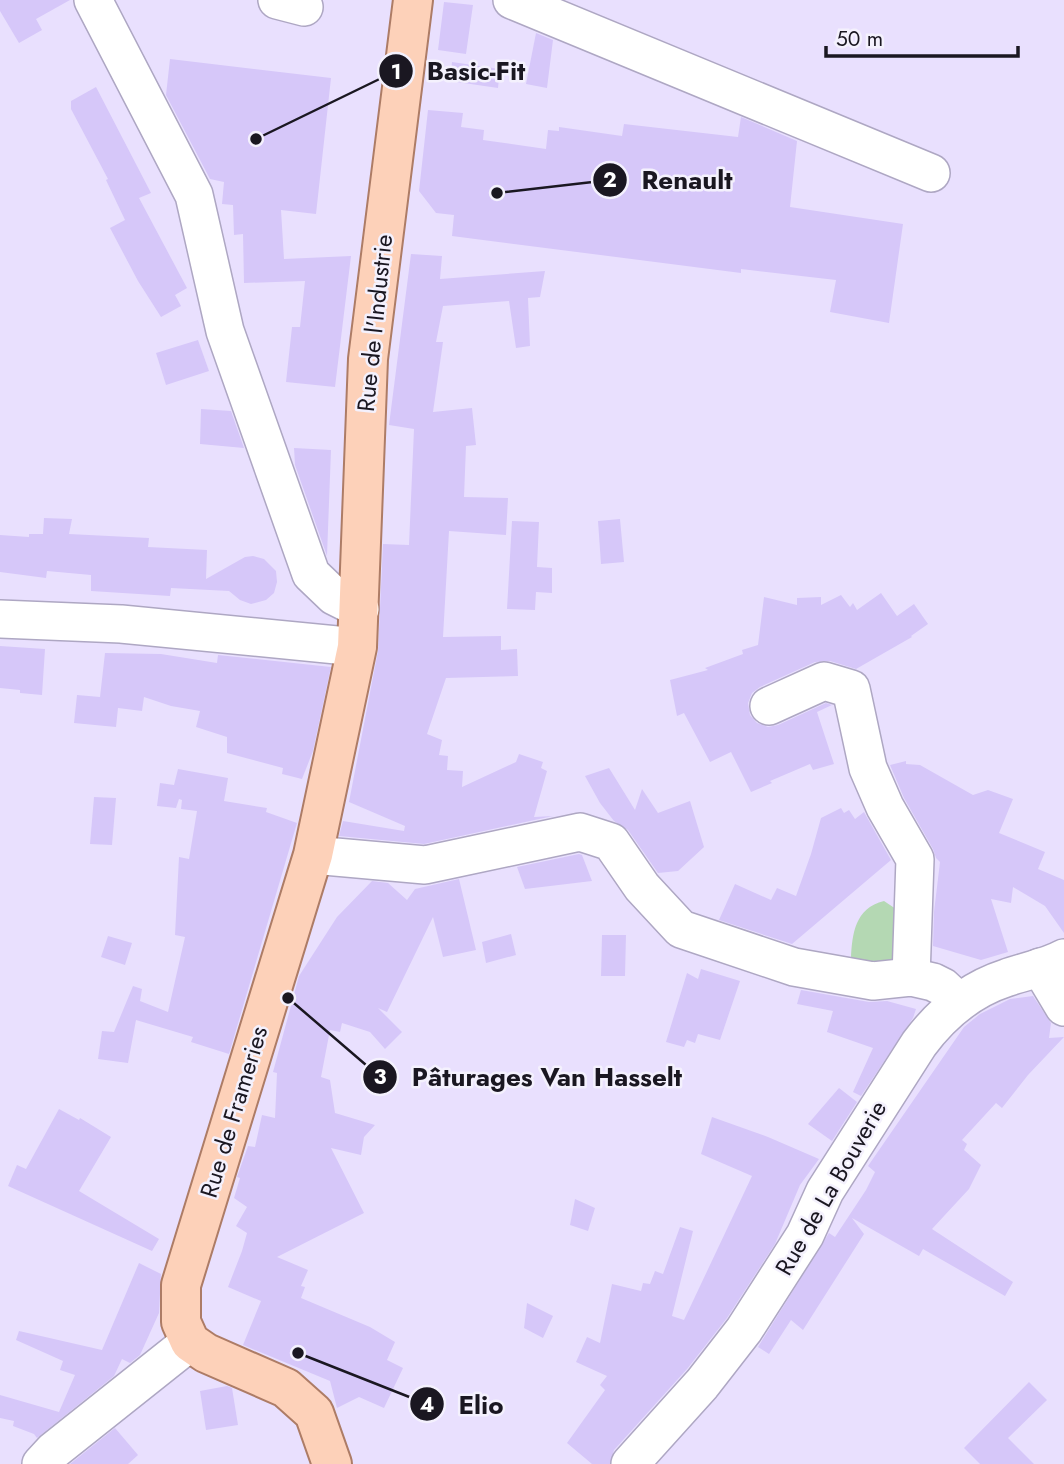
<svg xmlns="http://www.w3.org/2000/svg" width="1064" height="1464" viewBox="0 0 1064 1464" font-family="Jost,sans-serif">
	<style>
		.green { fill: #b4d8b3 }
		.building { fill: #d6c7f9 }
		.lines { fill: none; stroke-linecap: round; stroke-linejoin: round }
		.minor-casing { stroke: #aea7c3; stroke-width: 40 }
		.major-casing { stroke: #ad7c66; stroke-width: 42 }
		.minor { stroke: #fff; stroke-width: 37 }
		.major { stroke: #fdd1b9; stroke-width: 38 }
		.labels { text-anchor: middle; stroke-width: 5; stroke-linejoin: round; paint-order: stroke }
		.street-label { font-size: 24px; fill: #1a1721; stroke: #f4f1fd }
		.leader { fill: none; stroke: #1a1721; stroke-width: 2.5 }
		.callout-dot { fill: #1a1721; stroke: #f4f1fd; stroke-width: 2.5 }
		.mark-label { font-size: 21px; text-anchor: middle; font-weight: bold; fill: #fff }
		.callout-label { font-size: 26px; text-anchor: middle; font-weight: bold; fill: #1a1721; stroke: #f4f1fd; stroke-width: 5; stroke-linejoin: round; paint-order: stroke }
	</style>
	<rect width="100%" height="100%" fill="#e9e0fe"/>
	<!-- green -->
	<path class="green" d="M884 901 899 911C898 928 903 967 878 965 869 965 859 961 851 959 852 934 855 908 884 901Z"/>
	<!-- building -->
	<g class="building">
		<polygon points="0,0 70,0 36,19 42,30 19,43 0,11"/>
		<polygon points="444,2 473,5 466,54 438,50"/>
		<polygon points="536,33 553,40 547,88 526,84"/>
		<polygon points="170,59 331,78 316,214 281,210 284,259 351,256 335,387 286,382 292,327 300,327 305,281 244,283 243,234 234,235 233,205 222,204 224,182 210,179 166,95"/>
		<polygon points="452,62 500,69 498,88 450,81"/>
		<polygon points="96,87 151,193 139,198 187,288 175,295 181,306 161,317 138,281 110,228 125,220 106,180 108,179 71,109 71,101"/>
		<polygon points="428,110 463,113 461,127 484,130 483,140 546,149 548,130 559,131 559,127 622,136 624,124 738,137 741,117 797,141 790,207 903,224 889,323 830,312 836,280 741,269 741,273 452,236 454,215 436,213 419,191"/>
		<polygon points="411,254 442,256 440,279 545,271 540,297 528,298 530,346 516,348 509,301 443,306 436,342 443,342 433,412 472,408 476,445 466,446 464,497 508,498 506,535 449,531 443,637 501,636 501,650 517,649 518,676 446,678 427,734 442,740 439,755 448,756 447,770 463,771 462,787 516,762 519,754 543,762 541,768 547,771 534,817 553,816 424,844 339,836 343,821 404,831 405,826 349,802 378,651 383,544 409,545 414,429 389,425"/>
		<polygon points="198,340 209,371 166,385 156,353"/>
		<polygon points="201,409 231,411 244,448 200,444"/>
		<polygon points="294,448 331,450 327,556 295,465"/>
		<polygon points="44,518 72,519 69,534 149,538 148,547 207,550 206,579 245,557 253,556 264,559 276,571 277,582 274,593 266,600 251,604 240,600 229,591 171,588 170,596 91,591 91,575 47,571 46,578 0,572 0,535 29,537 29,534 43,534"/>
		<polygon points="620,519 624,562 601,564 598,521"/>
		<polygon points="512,521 539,522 537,567 552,568 552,593 536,592 535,610 507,609"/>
		<polygon points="881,593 897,616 914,604 928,624 911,636 912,637 856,669 830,661 815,662 760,687 752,693 748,703 750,715 757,723 768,727 778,725 826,703 832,705 817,712 834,764 813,770 810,764 770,781 772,783 751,792 731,752 710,762 684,713 677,716 670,680 708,670 705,668 743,654 742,650 758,645 764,597 797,605 797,598 821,597 821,605 841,595 850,607 853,603 857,610"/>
		<polygon points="0,646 45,649 42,695 20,693 20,690 0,688"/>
		<polygon points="105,653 161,654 217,663 218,655 331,667 313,751 302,779 282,774 283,768 227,753 227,737 196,727 200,711 171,706 144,697 142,711 118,708 116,727 74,723 77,695 100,697"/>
		<polygon points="906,761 906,764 920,765 973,795 988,790 1013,799 999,833 1045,852 1038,869 1064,880 1064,933 1045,906 1013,887 1011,903 991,899 1008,952 981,960 933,946 934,912 940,862 936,858 933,849 904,798 890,765"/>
		<polygon points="609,768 635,810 642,789 658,813 690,801 704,847 678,871 658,873 628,830 614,821 600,803 585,776"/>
		<polygon points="178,769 228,778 224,801 267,808 266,812 297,823 229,1054 191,1042 193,1037 136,1020 128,1063 98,1059 102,1031 114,1032 133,986 142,989 140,1001 168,1012 185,937 175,935 179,857 189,859 197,811 181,809 182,800 179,799 176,808 157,806 160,783 174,785"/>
		<polygon points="94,797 116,798 112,845 90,844"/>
		<polygon points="841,808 844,813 849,810 855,819 864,812 891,860 792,944 719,920 735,884 771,900 777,888 796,896 811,854 821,818"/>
		<polygon points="579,854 582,855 592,881 525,889 517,867"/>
		<polygon points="459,879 476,950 443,957 433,917 387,1012 378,1008 402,1032 385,1049 370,1032 342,1023 340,1032 330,1030 321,1077 330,1080 335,1113 375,1125 364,1137 361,1155 331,1148 364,1213 277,1257 308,1270 301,1286 305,1287 301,1298 370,1327 395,1342 387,1360 403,1368 384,1408 359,1397 337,1408 330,1381 243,1345 261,1301 228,1287 242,1251 247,1233 236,1226 247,1207 234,1198 240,1178 237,1177 248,1146 255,1147 262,1115 275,1118 277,1073 273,1072 299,976 337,917 372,881 388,883 407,900 415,889"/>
		<polygon points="511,934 516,955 486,963 482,942"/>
		<polygon points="602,935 626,935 625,976 601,976"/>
		<polygon points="108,936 132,943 125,965 101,957"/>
		<polygon points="701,969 740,981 720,1040 698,1034 695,1043 687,1040 684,1047 666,1042 687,973 698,979"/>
		<polygon points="801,990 869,1002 887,1001 916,1009 913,1018 861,1096 853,1092 873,1048 827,1032 833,1011 797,1004"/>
		<polygon points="1033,996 1051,1023 1049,1038 1064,1037 1028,1075 1002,1108 996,1103 962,1140 967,1144 964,1150 981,1165 969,1189 932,1229 1013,1282 1005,1296 923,1249 919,1256 852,1218 864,1234 803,1330 791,1320 769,1354 758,1347 829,1233 835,1237 866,1190 875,1172 868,1166 964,1027 980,1014 1010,999"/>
		<polygon points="839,1088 857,1102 832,1141 808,1124"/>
		<polygon points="59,1109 79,1120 80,1118 111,1137 79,1191 159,1239 152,1251 8,1186 17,1165 26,1169"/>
		<polygon points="712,1117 768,1137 819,1159 800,1185 775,1244 727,1318 687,1369 614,1450 610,1464 592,1464 567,1443 605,1390 600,1385 607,1376 576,1362 587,1337 600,1343 612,1284 641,1291 643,1283 650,1284 655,1271 663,1274 680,1227 693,1231 672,1316 684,1320 752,1176 701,1154"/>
		<polygon points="575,1199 595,1208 588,1231 570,1225"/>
		<polygon points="139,1263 161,1274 159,1313 140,1355 130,1363 122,1359 114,1376 37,1438 34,1434 13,1426 14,1421 0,1418 0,1395 59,1412 75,1375 60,1370 63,1361 16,1340 19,1331 102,1350"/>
		<polygon points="527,1303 553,1316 543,1338 524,1328"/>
		<polygon points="1029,1382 1047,1400 1008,1438 1034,1464 980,1464 964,1448"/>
		<polygon points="227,1386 232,1388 238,1425 206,1430 200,1391"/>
		<polygon points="115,1428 138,1455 128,1464 70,1464"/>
	</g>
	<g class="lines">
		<defs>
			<g id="minor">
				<polyline points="93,0 194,195 225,331 311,574 334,596 360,609"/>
				<polyline points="277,0 304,7"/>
				<polyline points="512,0 931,173"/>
				<polyline points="0,619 121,624 357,647"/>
				<polyline points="769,706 824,681 851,689 868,768 885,807 915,859 911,977"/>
				<polyline points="313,855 425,865 580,832 611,842 642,887 681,929 794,967 873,981 911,977 933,982 943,987 959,1002"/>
				<polyline points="1040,967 1064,1007"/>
				<polyline points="41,1464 53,1451 190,1342"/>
				<path d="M630 1464 702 1384 744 1330 805 1235 825 1191 919 1044C942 1013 969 990 1006 978 1025 971 1046 968 1064 958"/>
			</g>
			<polyline id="major" points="332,1464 314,1413 286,1388 206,1353 190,1342 181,1322 181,1285 313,855 357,647 368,359 413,0"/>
		</defs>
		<!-- minor casing -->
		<use href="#minor" class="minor-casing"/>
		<!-- major casing -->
		<use href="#major" class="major-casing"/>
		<!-- minor -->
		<use href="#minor" class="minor"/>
		<!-- major -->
		<use href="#major" class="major"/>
	</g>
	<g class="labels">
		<!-- street labels -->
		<g class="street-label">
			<text transform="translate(375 323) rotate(-84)" y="8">Rue de l'Industrie</text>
			<text transform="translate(234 1112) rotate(-73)" y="8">Rue de Frameries</text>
			<text transform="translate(831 1188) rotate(-60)" y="8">Rue de La Bouverie</text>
		</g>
	</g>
	<!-- callouts -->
	<path class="leader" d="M256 139L396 71M497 193L610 180M288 998L380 1077M298 1353L427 1404"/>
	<g class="callout-dot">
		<circle cx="256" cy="139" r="7"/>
		<circle cx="497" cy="193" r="7"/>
		<circle cx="288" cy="998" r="7"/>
		<circle cx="298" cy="1353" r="7"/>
		<circle cx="396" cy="71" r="18"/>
		<circle cx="610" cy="180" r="18"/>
		<circle cx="380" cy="1077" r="18"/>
		<circle cx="427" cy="1404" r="18"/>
	</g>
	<g class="mark-label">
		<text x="396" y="79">1</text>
		<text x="610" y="187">2</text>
		<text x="380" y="1084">3</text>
		<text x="427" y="1412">4</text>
	</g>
	<g class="callout-label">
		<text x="476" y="80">Basic-Fit</text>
		<text x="687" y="189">Renault</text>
		<text x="547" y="1086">Pâturages Van Hasselt</text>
		<text x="481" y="1414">Elio</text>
	</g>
	<!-- scale -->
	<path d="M826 46v10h192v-10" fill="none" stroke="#1a1721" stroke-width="3.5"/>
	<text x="836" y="46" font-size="21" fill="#1a1721" stroke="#f4f1fd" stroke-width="5" paint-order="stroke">50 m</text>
</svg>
